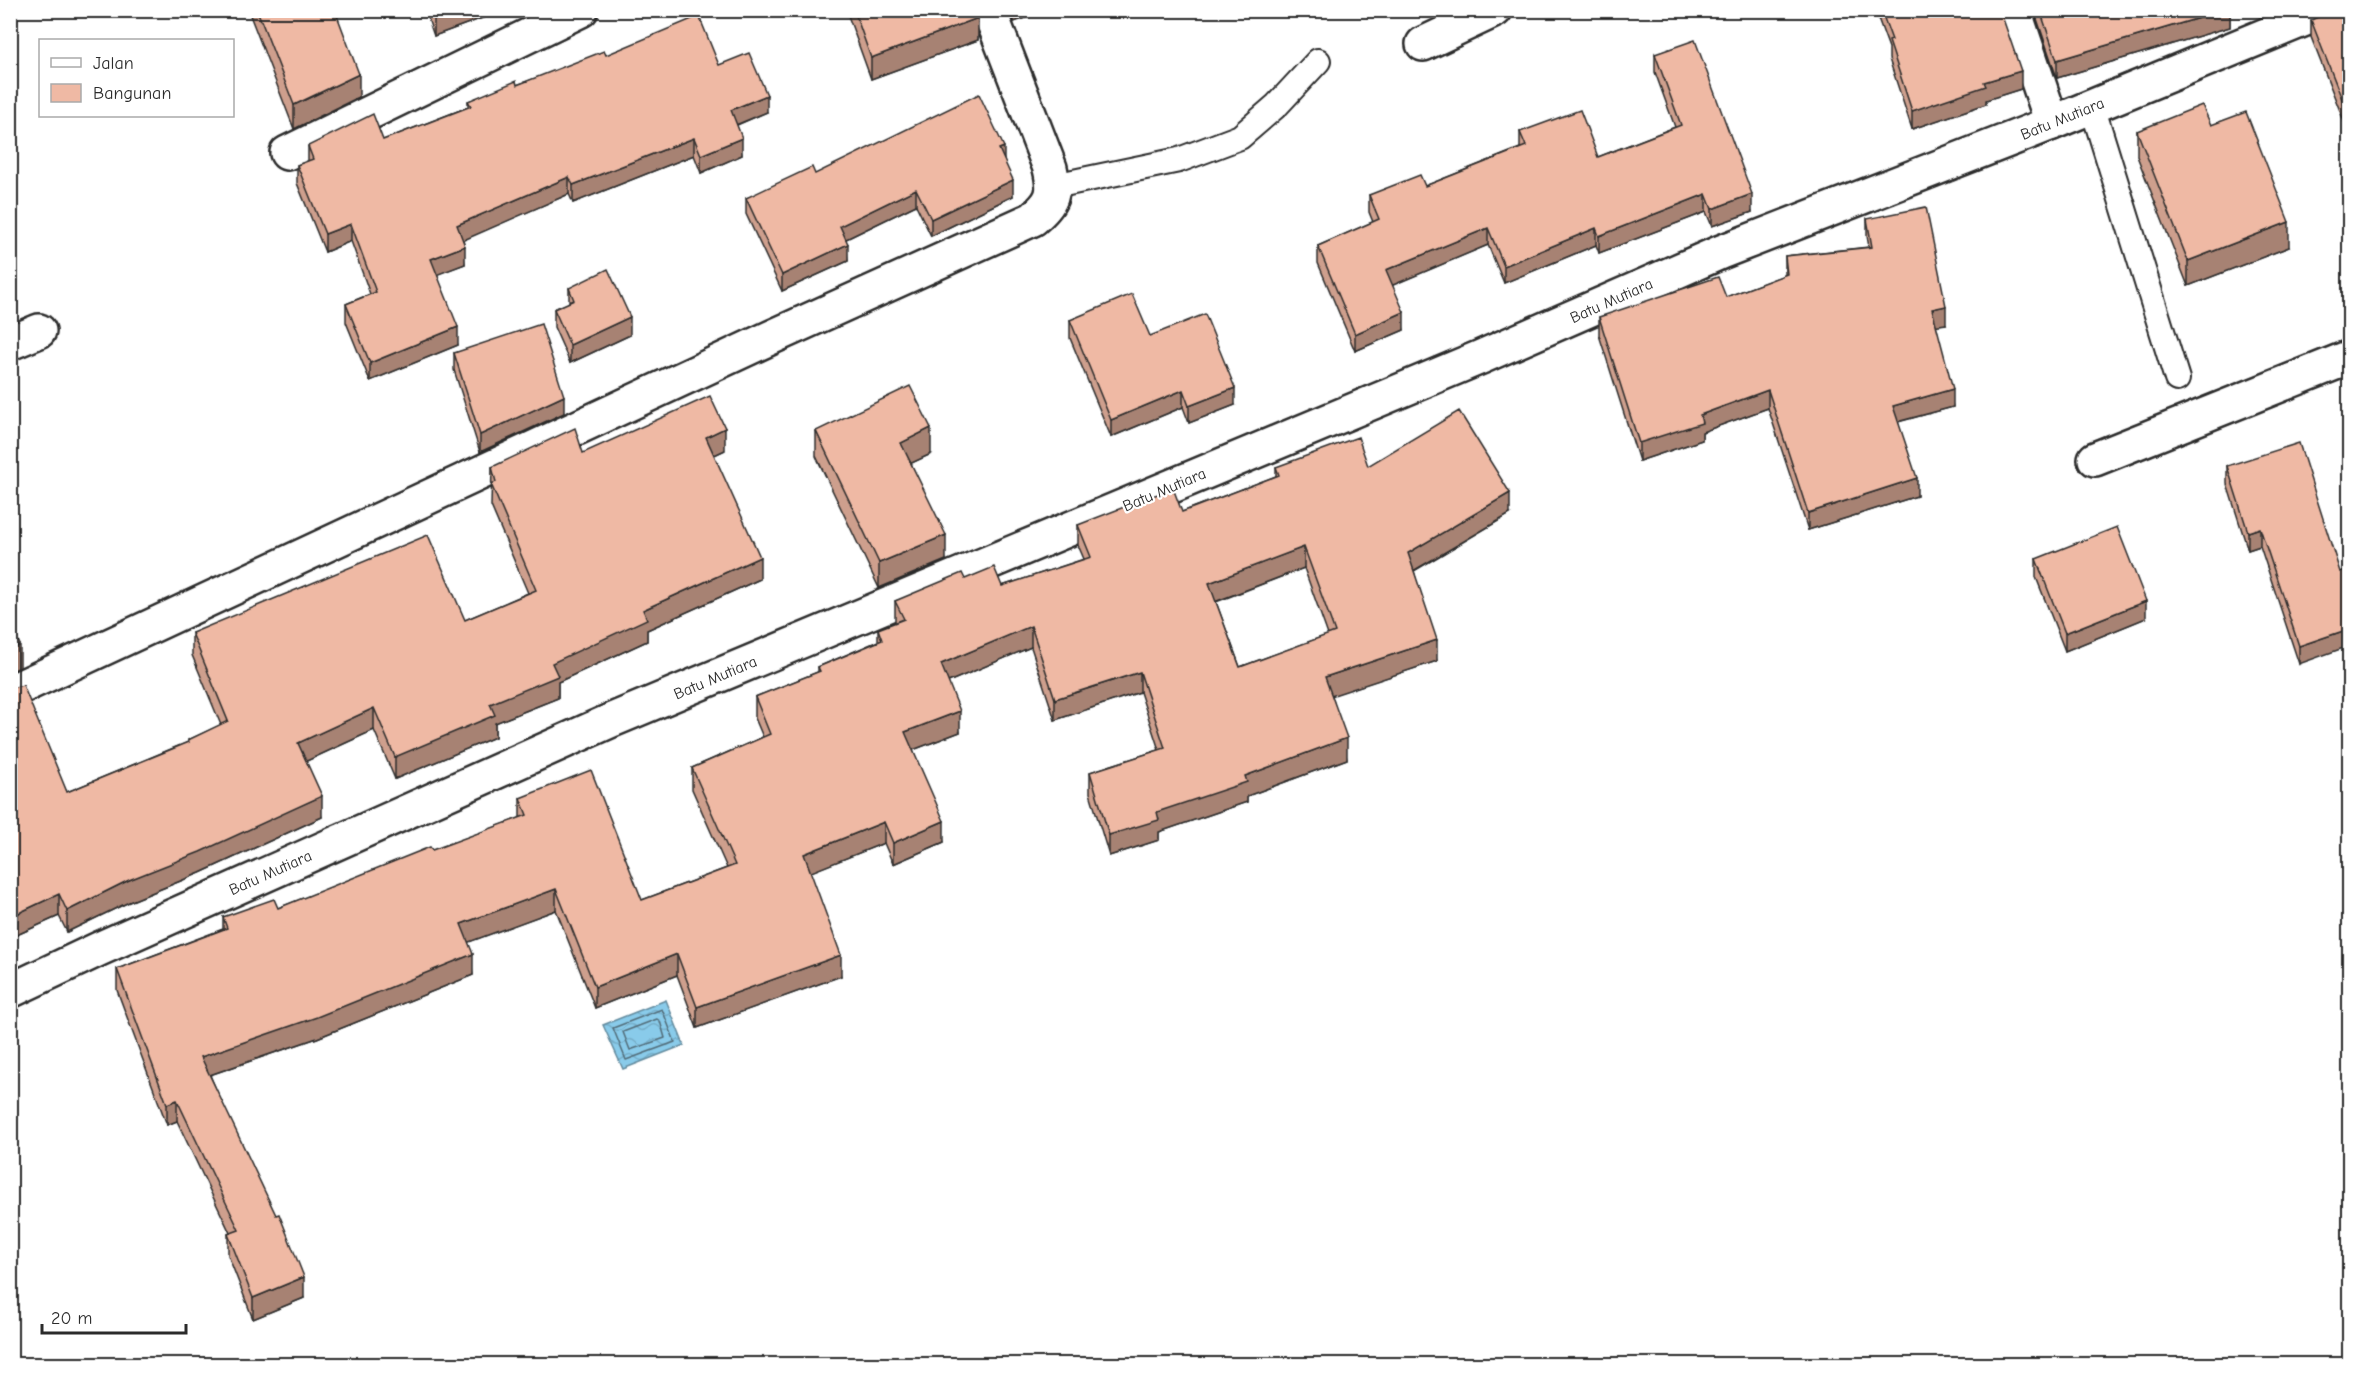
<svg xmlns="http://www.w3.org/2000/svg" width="2360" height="1375" viewBox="0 0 2360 1375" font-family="'Comic Neue',sans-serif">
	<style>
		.water { fill: url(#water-waves); stroke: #638b9e; stroke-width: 1.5 }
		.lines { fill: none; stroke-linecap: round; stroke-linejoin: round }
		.shore { stroke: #516b77; stroke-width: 1.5 }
		.lane-casing { stroke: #2b2b2b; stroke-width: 28 }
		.street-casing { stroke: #2b2b2b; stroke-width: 38 }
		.lane { stroke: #fff; stroke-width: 24 }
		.street { stroke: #fff; stroke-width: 33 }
		.wall { fill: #ce9f8d; stroke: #2b2b2b; stroke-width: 1.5; fill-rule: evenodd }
		.shaded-wall { fill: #a78273; stroke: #2b2b2b; stroke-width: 1.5 }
		.building { fill: #efb9a4; stroke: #2b2b2b; stroke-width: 1.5; fill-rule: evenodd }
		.labels { text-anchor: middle; stroke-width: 4.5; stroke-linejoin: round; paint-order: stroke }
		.street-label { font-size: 16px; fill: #2b2b2b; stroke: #fff }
	</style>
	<defs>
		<pattern id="water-waves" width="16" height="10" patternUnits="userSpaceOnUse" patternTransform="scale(1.5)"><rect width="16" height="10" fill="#89cbea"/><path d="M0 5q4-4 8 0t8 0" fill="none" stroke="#76aec9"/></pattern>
	</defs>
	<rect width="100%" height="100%" fill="#fff"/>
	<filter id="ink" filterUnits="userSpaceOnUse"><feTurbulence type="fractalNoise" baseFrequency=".0167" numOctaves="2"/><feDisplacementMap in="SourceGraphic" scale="12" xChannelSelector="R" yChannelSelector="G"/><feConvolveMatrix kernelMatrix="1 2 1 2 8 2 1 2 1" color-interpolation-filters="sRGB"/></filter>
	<g filter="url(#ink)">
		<!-- water -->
		<polygon class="water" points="666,1000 684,1045 623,1069 603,1025"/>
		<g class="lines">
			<!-- shore -->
			<g class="shore">
				<polygon points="662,1009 675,1042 626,1060 613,1028"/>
				<polygon points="657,1019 660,1021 665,1038 630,1050 623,1032"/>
			</g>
			<defs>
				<g id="lane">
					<polyline points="2092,106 2177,379"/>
					<polyline points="1054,186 1179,160 1240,137 1277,105 1318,61"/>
				</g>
				<g id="street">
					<polyline points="2014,10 2052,123"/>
					<polyline points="1423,44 1495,10"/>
					<polyline points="287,153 581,10"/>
					<polyline points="10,343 39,331"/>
					<polyline points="2095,459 2350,357"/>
					<path d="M10 692 772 337 1033 219C1053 201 1056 194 1050 168L989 10"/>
					<polyline points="10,991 99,949 612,720 1481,357 1721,252 2052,123 2327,10"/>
				</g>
			</defs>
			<!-- lane casing -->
			<use href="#lane" class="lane-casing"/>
			<!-- street casing -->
			<use href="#street" class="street-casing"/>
			<!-- lane -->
			<use href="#lane" class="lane"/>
			<!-- street -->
			<use href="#street" class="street"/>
		</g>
		<!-- wall -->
		<g class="wall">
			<polygon points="248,10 335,10 359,97 294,129"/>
			<polygon points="425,10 504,10 434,36"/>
			<polygon points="846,10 976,10 978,40 871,79"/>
			<polygon points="1008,10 1050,10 1014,22"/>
			<polygon points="1875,10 2000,10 2021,89 1986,100 1986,104 1912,129 1889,59 1889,48"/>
			<polygon points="2034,10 2230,10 2230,27 2057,78"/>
			<polygon points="2349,10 2349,134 2311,37 2311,20"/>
			<polygon points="1655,54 1752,212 1712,226 1706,212 1599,253 1596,245 1504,283 1488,245 1392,285 1404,330 1355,351 1318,263 1318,246 1373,222 1369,212 1369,195 1425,186 1520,148 1520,132 1598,157 1675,127 1655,72"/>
			<polygon points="606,55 719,65 767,112 737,125 742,155 701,173 694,155 573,203 569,194 462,240 465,264 437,274 458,345 370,381 346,322 346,304 370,294 351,241 325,252 297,183 297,165 308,161 308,146 383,140 468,107 468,101"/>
			<polygon points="2137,131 2289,247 2188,286 2137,156"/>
			<polygon points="1004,162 1013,196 931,236 916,205 846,239 848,261 782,291 746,214 746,198 815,174"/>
			<polygon points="1867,219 1946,324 1936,325 1953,407 1898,422 1917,496 1808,530 1768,408 1702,432 1702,440 1639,461 1599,335 1599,317 1726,297 1785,275 1785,256 1869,247 1867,236"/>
			<polygon points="569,288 630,335 570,363 554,327 554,309 569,303"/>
			<polygon points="1070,320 1150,336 1235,405 1189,423 1183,407 1111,437 1070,338"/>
			<polygon points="454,353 564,413 480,452 454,370"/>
			<polygon points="816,431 931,454 911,463 946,560 879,588 816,456"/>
			<polygon points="725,450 714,455 760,579 647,630 647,641 558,682 558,698 495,723 495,737 395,779 374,730 306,761 322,817 200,873 129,902 67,932 59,916 10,938 10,688 67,792 188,742 188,740 221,725 192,655 192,633 465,620 528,593 491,506 492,467 583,453"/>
			<path d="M1368 466 1510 514 1414 571 1437 661 1332 695 1347 759 1247 796V802L1159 832V840L1109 856 1090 793V772L1159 750 1140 692 1055 720 1031 647 948 682 960 732 913 750 944 842 893 864 884 843 810 872 841 976 697 1028 677 975 595 1008 556 910 468 942 473 975 317 1038 210 1075 304 1298 253 1319 228 1255V1234L230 1233 177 1121 167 1125 117 990V969L223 929V917L278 908 520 818V798L642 900 727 868 692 789V768L763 737 755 718V697L818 672V667L878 641V629L895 622V601L965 579 1002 586 1084 559 1078 545V525L1182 512 1276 476V467ZM1304 568 1328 635 1240 667 1216 602Z"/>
			<polygon points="2227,466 2340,572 2299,664 2260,546 2248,550 2227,484"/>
			<polygon points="2036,559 2146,618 2065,651 2036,577"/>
		</g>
		<!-- shaded-wall -->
		<g class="shaded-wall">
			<polygon points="439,10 504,10 434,36 434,12"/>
			<polygon points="1014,10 1050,10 1014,22"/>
			<polygon points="2226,10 2230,10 2230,27 2057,78 2057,60"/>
			<polygon points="978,18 978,40 871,79 871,58"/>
			<polygon points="2021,71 2021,89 1986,100 1986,104 1912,129 1912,111 1984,82"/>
			<polygon points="359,74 359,97 294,129 294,105"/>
			<polygon points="767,95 767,112 731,127 731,110"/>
			<polygon points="694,138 694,155 573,203 573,185"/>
			<polygon points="742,138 742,155 701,173 701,155"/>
			<polygon points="1004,147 1004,163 999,149"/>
			<polygon points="569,177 569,194 457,243 457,225"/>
			<polygon points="1013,180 1013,196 931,236 931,219"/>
			<polygon points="916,189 916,205 840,242 840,226"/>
			<polygon points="1706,194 1706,212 1599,253 1599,236"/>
			<polygon points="1752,194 1752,212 1712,226 1712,209"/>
			<polygon points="17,218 17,235 10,238 10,220"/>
			<polygon points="2289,222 2289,247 2188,286 2188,261"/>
			<polygon points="351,224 351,241 325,252 325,234"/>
			<polygon points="1488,228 1488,245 1386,288 1386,270"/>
			<polygon points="1596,228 1596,245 1504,283 1504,266"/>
			<polygon points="848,244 848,261 782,291 782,275"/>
			<polygon points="465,246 465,264 431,277 431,259"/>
			<polygon points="1946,306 1946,324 1932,326 1932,309"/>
			<polygon points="1404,312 1404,330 1355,351 1355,334"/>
			<polygon points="630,317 630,335 570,363 570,345"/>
			<polygon points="458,327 458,345 370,381 370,363"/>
			<polygon points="1235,388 1235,405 1189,423 1189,406"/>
			<polygon points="1953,389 1953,407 1893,423 1893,406"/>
			<polygon points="1183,390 1183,407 1111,437 1111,420"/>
			<polygon points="1768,390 1768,408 1702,432 1702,440 1639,461 1639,443 1700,415"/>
			<polygon points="564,396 564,413 480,452 480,435"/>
			<polygon points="725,428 725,450 706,459 706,437"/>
			<polygon points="931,428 931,454 901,468 901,443"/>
			<polygon points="1917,478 1917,496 1808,530 1808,513"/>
			<polygon points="1510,493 1510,514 1408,574 1408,553"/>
			<polygon points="2260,528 2260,546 2248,550 2248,532"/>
			<polygon points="946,535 946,560 879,588 879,563"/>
			<polygon points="1304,547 1304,568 1209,604 1209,583"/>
			<polygon points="760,557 760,579 647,630 647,641 558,682 558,698 495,723 495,737 395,779 395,757 490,704 552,663 643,610"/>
			<polygon points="2146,601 2146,618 2065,651 2065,633"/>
			<polygon points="1031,626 1031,647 941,685 941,664"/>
			<polygon points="2349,629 2349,646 2299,664 2299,646"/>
			<polygon points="1437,640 1437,661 1325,698 1325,677"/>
			<polygon points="20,645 20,667 10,672 10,650"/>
			<polygon points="1140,672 1140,692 1055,720 1055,699"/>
			<polygon points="374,708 374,730 298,765 298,743"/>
			<polygon points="960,711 960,732 905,753 905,732"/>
			<polygon points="1347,738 1347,759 1247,796 1247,802 1159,832 1159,840 1109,856 1109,835 1157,812 1245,776"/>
			<polygon points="322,796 322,817 200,873 129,902 67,932 67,911 129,880"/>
			<polygon points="944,821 944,842 893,864 893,843"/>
			<polygon points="884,822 884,843 804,875 804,854"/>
			<polygon points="556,889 556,910 461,945 461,924"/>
			<polygon points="59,894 59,916 10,938 10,917"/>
			<polygon points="473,954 473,975 317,1038 201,1078 201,1057"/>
			<polygon points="677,954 677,975 595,1008 595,987"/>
			<polygon points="841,955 841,976 697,1028 697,1007"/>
			<polygon points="177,1100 177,1121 167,1125 167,1104"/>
			<polygon points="304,1277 304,1298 253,1319 253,1298"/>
		</g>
		<!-- building -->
		<g class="building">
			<polygon points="257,10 335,10 359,74 294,105"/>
			<polygon points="854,10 976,10 978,18 871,58"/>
			<polygon points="1881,10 2000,10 2021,71 1984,82 1986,86 1912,111 1889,41 1892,40"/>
			<polygon points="2040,10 2226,10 2057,60"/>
			<polygon points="2334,10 2349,10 2349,117 2311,20"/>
			<polygon points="699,16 719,65 749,53 767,95 731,110 742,138 701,155 694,138 573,185 569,177 457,225 465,246 431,259 458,327 370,363 346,304 376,292 351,224 325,234 297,165 313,159 308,146 373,114 383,140 471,106 468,101 516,81 517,85 604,51 606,55"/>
			<polygon points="1695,40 1752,194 1712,209 1706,194 1599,236 1596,228 1504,266 1488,228 1386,270 1404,312 1355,334 1318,246 1379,219 1369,195 1420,175 1425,186 1526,146 1520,132 1580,110 1598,157 1681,125 1655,54"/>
			<polygon points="979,94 1004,147 999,149 1013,180 931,219 916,189 840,226 848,244 782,275 746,198 812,167 815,174"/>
			<polygon points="2202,105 2211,125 2246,112 2289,222 2188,261 2137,131"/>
			<polygon points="10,201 17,218 10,220"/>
			<polygon points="1926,207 1946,306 1932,309 1953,389 1893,406 1917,478 1808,513 1768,390 1700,415 1702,423 1639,443 1599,317 1718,277 1726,297 1787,274 1785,256 1872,247 1867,219"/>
			<polygon points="608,269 630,317 570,345 554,309 574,300 569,288"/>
			<polygon points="1132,294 1150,336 1205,314 1235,388 1189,406 1183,390 1111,420 1070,320"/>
			<polygon points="541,324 564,396 480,435 454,353"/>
			<polygon points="910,386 931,428 901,443 946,535 879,563 816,431"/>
			<polygon points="710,396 725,428 706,437 760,557 643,610 647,619 552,663 558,676 490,704 495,715 395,757 374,708 298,743 322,796 200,852 129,880 67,911 59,894 10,917 10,688 23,685 67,792 189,742 188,740 228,721 192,633 428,535 465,620 536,590 491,484 496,482 492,467 575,428 583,453"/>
			<path d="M1459 411 1510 493 1408 553 1437 640 1325 677 1347 738 1245 776 1247 782 1157 812 1159 820 1109 835 1090 772 1165 748 1140 672 1055 699 1031 626 941 664 960 711 905 732 944 821 893 843 884 822 804 854 841 955 697 1007 677 954 595 987 556 889 461 924 473 954 317 1017 201 1057 276 1215 279 1214 304 1277 253 1298 228 1234 239 1230 177 1100 167 1104 117 969 227 928 223 917 274 899 278 908 430 847 432 850 527 815 520 798 591 770 642 900 735 865 692 768 770 734 755 697 820 671 818 667 882 640 878 629 904 619 895 601 962 573 965 579 994 567 1002 586 1091 557 1078 525 1173 488 1182 512 1279 475 1276 467 1358 437 1368 466ZM1304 547 1335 632 1240 667 1209 583Z"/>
			<polygon points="2299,443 2340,572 2349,569 2349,629 2299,646 2260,528 2248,532 2227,466"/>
			<polygon points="2117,527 2146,601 2065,633 2036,559"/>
			<polygon points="10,623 20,645 10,650"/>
		</g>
	</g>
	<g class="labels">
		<!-- street labels -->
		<g class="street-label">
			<text transform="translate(2062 118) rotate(-22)" y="6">Batu Mutiara</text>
			<text transform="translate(1611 300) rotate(-24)" y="6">Batu Mutiara</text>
			<text transform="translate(1164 489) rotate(-23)" y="6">Batu Mutiara</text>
			<text transform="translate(715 677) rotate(-23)" y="6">Batu Mutiara</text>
			<text transform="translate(270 872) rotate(-24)" y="6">Batu Mutiara</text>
		</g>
	</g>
	<!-- margin -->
	<rect width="2360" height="1375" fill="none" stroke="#fff" stroke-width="36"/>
	<rect x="18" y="18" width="2324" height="1339" fill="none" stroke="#2b2b2b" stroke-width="2" filter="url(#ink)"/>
	<!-- legend -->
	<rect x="39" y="39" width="195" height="78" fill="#ffffff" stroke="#aaaaaa" stroke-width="1.5"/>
	<rect x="51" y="58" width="30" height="9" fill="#ffffff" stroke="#aaaaaa" stroke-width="1.5"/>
	<text x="93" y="69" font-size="18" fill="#2b2b2b">Jalan</text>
	<rect x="51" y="84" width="30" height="18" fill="#efb9a4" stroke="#aaaaaa" stroke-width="1.5"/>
	<text x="93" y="99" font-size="18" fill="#2b2b2b">Bangunan</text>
	<!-- scale -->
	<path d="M42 1324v9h144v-9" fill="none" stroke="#2b2b2b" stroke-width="3"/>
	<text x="51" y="1324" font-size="18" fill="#2b2b2b" stroke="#ffffff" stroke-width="4.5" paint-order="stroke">20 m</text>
</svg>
